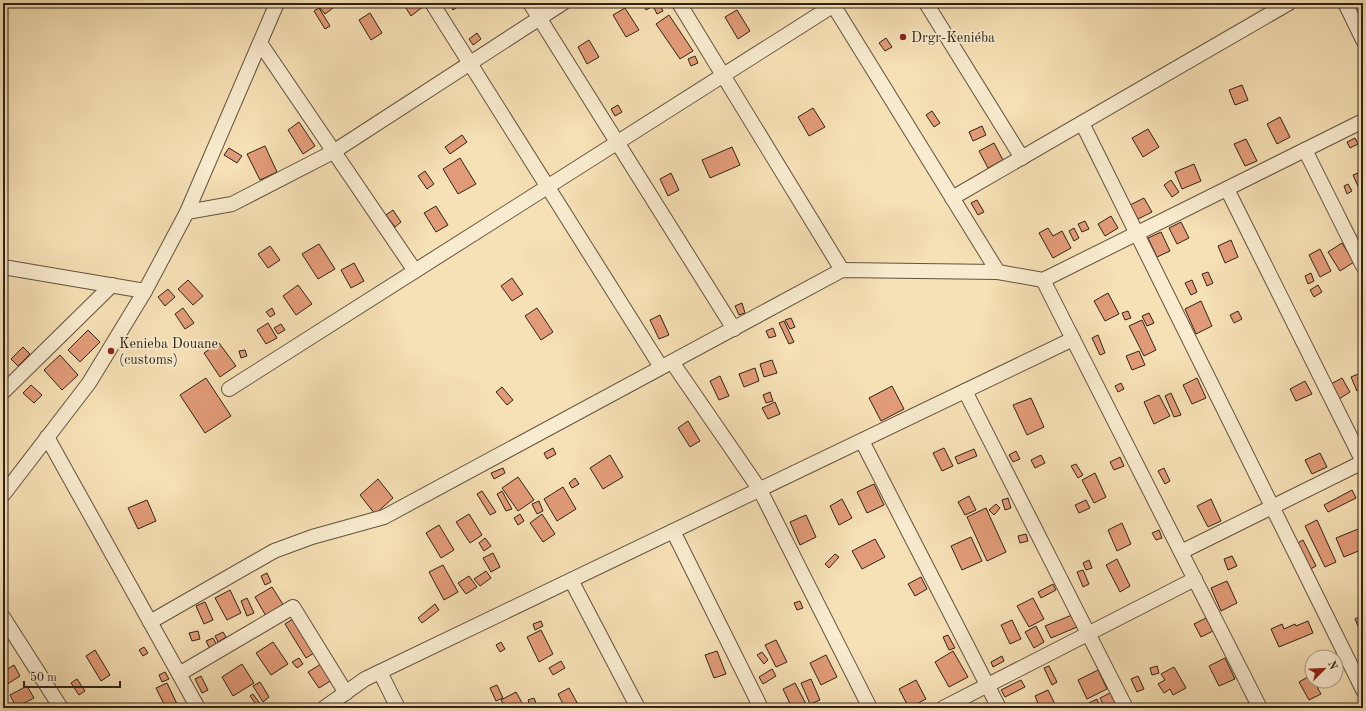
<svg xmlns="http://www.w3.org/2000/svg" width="1366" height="711" viewBox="0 0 1366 711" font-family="'Old Standard TT',serif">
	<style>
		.building { fill: #e29b78; stroke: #302317 }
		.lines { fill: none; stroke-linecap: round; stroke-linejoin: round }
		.minor-casing { stroke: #62523e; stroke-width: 16 }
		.minor { stroke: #f9ebcf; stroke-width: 14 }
		.poi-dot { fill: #8f2418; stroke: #f9ebcf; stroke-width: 1.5 }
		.labels { text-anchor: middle; stroke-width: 3.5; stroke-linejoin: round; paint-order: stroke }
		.poi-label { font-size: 14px; fill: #302317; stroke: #f9ebcf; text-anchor: start }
	</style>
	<rect width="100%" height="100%" fill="#f6e0b5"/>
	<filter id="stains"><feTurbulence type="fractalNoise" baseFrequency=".005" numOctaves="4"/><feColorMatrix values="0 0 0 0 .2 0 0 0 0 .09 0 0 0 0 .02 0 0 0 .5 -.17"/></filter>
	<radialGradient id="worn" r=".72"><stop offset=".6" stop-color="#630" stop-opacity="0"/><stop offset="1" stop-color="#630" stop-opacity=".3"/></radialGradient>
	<!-- building -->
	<g class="building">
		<polygon points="326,3 329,3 333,8 325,14 320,8"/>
		<polygon points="413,3 422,3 424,6 411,16 406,8"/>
		<polygon points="449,3 457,3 459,6 453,10"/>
		<polygon points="645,3 659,3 663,11 657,14 653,6 646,10 643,4"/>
		<polygon points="319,8 330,26 325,29 314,11"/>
		<polygon points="625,8 639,30 626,37 613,15"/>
		<polygon points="737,10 750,31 738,39 725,17"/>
		<polygon points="370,13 382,33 371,40 359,20"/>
		<polygon points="669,15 693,51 680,59 656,24"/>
		<polygon points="477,33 481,39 473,45 469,39"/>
		<polygon points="886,38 892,47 885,51 879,43"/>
		<polygon points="589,40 599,57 587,64 578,47"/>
		<polygon points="695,56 698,63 691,66 688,59"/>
		<polygon points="1242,85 1248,100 1235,105 1229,90"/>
		<polygon points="618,105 622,112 615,116 611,109"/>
		<polygon points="813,108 825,127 809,136 798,117"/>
		<polygon points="932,111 940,123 934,127 926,115"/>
		<polygon points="1280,117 1290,137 1277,144 1267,124"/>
		<polygon points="299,122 315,146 303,154 288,130"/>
		<polygon points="982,126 986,135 973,141 969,132"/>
		<polygon points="1148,129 1159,147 1143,157 1132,138"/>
		<polygon points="462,135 467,142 450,154 445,147"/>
		<polygon points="1355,138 1358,144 1350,148 1347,142"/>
		<polygon points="1246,139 1257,161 1245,166 1234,144"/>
		<polygon points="994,143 1003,160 988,168 979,151"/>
		<polygon points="265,146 277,172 260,180 247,154"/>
		<polygon points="732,147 740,165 710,178 702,160"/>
		<polygon points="229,148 242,156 237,163 224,155"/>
		<polygon points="460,158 476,184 458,194 443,169"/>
		<polygon points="1194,164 1201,181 1182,189 1175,172"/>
		<polygon points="425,171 434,184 427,189 418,176"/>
		<polygon points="1363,171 1363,193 1361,193 1353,175"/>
		<polygon points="671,173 679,190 668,196 660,179"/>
		<polygon points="1171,180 1179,192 1172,197 1164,185"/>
		<polygon points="1348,184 1352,191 1347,194 1344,186"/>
		<polygon points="1144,198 1152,212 1138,219 1130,205"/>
		<polygon points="977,200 984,212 978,215 971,203"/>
		<polygon points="436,206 448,225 436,232 424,213"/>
		<polygon points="393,210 401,222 395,227 386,215"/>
		<polygon points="1111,216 1118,228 1105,236 1098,224"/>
		<polygon points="1085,221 1089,229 1082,232 1078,224"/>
		<polygon points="1181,222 1189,238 1177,244 1169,228"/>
		<polygon points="1048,228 1053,236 1062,231 1071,248 1053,258 1039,233"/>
		<polygon points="1074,228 1079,238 1074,241 1069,231"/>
		<polygon points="1161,232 1170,251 1157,257 1148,238"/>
		<polygon points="1231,240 1238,257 1225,263 1218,246"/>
		<polygon points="1342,243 1354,262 1340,271 1328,252"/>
		<polygon points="319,244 335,269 318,279 302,254"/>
		<polygon points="270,246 280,260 268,268 258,254"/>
		<polygon points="1320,249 1331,271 1320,277 1309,255"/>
		<polygon points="354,263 364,281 351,288 341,270"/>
		<polygon points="1208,272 1213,283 1207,286 1202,274"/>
		<polygon points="1311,273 1314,281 1308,284 1305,276"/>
		<polygon points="512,278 523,294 512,301 501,286"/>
		<polygon points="188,280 203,296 193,305 178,289"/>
		<polygon points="1192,280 1197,292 1191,295 1185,283"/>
		<polygon points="298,285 312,304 296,315 283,296"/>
		<polygon points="1318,285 1322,292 1314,297 1310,290"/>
		<polygon points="168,289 175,297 165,306 158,297"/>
		<polygon points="1108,293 1119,314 1105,321 1094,301"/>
		<polygon points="1201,301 1212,326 1196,334 1185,309"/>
		<polygon points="742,303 745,313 739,315 735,306"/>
		<polygon points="183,308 194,323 185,329 175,314"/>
		<polygon points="272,308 275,314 270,317 266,312"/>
		<polygon points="537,308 553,332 541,340 525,316"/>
		<polygon points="1128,311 1131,318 1125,320 1122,313"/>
		<polygon points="1238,311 1242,319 1234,323 1230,315"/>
		<polygon points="1149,313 1154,323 1147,326 1142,316"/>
		<polygon points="660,315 669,335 659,339 650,320"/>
		<polygon points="791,318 795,327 790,329 785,320"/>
		<polygon points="1142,320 1156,350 1144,356 1129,326"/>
		<polygon points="784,321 794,342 789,344 779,323"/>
		<polygon points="268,323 277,338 266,344 257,330"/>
		<polygon points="281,324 285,330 278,334 274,328"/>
		<polygon points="773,328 776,336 769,338 766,331"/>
		<polygon points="88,330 100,342 80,362 68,350"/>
		<polygon points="1098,335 1105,353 1100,355 1092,338"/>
		<polygon points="219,343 236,366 220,377 204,353"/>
		<polygon points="23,347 30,354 18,366 11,359"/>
		<polygon points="245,350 247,356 241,358 239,351"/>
		<polygon points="1139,351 1145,365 1132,370 1126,356"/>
		<polygon points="60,355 78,375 62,390 44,370"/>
		<polygon points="772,360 777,373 764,377 760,364"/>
		<polygon points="755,368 759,381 744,387 739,374"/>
		<polygon points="1363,372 1363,388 1357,391 1351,377"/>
		<polygon points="720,376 729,396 719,400 710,381"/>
		<polygon points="206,378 231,416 205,433 180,395"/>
		<polygon points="1197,378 1206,398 1192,404 1183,385"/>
		<polygon points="1342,378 1350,392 1339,399 1331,384"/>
		<polygon points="1305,381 1312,394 1296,401 1290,389"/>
		<polygon points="1121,383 1124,389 1118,392 1115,386"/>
		<polygon points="31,385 42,395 34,403 23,393"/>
		<polygon points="892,386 904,409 881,421 869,398"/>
		<polygon points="502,387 513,400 507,405 496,392"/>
		<polygon points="770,392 773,401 766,403 763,395"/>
		<polygon points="1171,393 1181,415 1174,417 1165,396"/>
		<polygon points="1159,395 1170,416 1154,424 1144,402"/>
		<polygon points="1031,398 1044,427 1027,435 1013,405"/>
		<polygon points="775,402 780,414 768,419 762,408"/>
		<polygon points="688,421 700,441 690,447 678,428"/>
		<polygon points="553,448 556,454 547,459 544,453"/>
		<polygon points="944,448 953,466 942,471 933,453"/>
		<polygon points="974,449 977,456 958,464 955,457"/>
		<polygon points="1016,451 1020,459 1013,462 1009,455"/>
		<polygon points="1320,453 1327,467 1312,474 1305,460"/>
		<polygon points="610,455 623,477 603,489 590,468"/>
		<polygon points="1041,455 1045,463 1035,468 1031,460"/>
		<polygon points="1120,457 1124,466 1114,470 1110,462"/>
		<polygon points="1076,464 1083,475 1078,478 1071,466"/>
		<polygon points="503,468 505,473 494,479 491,473"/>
		<polygon points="1164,468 1170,481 1165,484 1158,471"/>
		<polygon points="1095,473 1106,497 1094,503 1082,480"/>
		<polygon points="518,477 534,500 518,511 502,488"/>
		<polygon points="575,478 579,484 572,488 569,483"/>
		<polygon points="378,479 393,498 375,514 360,495"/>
		<polygon points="874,484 884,505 867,513 857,492"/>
		<polygon points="563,487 576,509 557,521 544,499"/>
		<polygon points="1352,490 1356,498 1328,512 1324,505"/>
		<polygon points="482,491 496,512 490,515 477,494"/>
		<polygon points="502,491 512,509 506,511 497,494"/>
		<polygon points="969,496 976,510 965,515 958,502"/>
		<polygon points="1008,498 1011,508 1005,510 1002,500"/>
		<polygon points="842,499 852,518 839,525 830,506"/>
		<polygon points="1211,499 1221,521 1208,527 1197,506"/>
		<polygon points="147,500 156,521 138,529 128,508"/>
		<polygon points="1086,500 1090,508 1079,513 1075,505"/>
		<polygon points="539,501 543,511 537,514 532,504"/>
		<polygon points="996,504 1000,508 994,515 989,510"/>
		<polygon points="986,508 1006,552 987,561 967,517"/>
		<polygon points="469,514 482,535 470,543 456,522"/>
		<polygon points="520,514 524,521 518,525 514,518"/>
		<polygon points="542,514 555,534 543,542 530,523"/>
		<polygon points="806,515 816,537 800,545 790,522"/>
		<polygon points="1317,520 1336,562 1325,567 1305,526"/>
		<polygon points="1122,523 1131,544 1117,551 1108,530"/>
		<polygon points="439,525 454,550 441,558 426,533"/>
		<polygon points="1363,527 1363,549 1344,557 1336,538"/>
		<polygon points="1159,530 1162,538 1156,540 1152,533"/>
		<polygon points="1026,534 1028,541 1020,543 1018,536"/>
		<polygon points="971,537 982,561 962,570 951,546"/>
		<polygon points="485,538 491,546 484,551 479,543"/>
		<polygon points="875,539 885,557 862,569 852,551"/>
		<polygon points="1303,540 1316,566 1307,571 1294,545"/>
		<polygon points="493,553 500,567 491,572 483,558"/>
		<polygon points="835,554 839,557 829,568 825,564"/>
		<polygon points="1232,556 1237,566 1228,570 1224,559"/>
		<polygon points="1117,559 1130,586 1120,592 1106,565"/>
		<polygon points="1089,560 1092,568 1086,570 1083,563"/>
		<polygon points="443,565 458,592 444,600 429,572"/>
		<polygon points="1083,570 1089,584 1083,587 1077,572"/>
		<polygon points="486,571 491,578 480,586 474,579"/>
		<polygon points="267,573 271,582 265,585 261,576"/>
		<polygon points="469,576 477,587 466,594 458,583"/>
		<polygon points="921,577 927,589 915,596 908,584"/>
		<polygon points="1227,581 1237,603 1221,611 1211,588"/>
		<polygon points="1053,584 1056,590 1041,598 1038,592"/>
		<polygon points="272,587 284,606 266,616 255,597"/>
		<polygon points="230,590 241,613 227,620 215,598"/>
		<polygon points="247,598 254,613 247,616 241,601"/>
		<polygon points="1033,598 1044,619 1029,627 1017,606"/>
		<polygon points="800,601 803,608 797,610 794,603"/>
		<polygon points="205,602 213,620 204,624 196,606"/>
		<polygon points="435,604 439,610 422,623 418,618"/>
		<polygon points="1072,615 1077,627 1051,638 1045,626"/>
		<polygon points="1363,615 1363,637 1355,619"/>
		<polygon points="1206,618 1213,631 1201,637 1194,624"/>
		<polygon points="293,619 314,653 306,658 285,624"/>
		<polygon points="1012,620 1021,639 1010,644 1001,625"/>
		<polygon points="541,621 543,626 535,630 533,624"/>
		<polygon points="1308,621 1313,633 1279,647 1271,629 1282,624 1284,629 1295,624 1296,626"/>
		<polygon points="1036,626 1044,642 1034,648 1025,632"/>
		<polygon points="541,630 553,654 539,662 527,637"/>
		<polygon points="198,631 200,639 192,641 189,633"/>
		<polygon points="223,632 226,637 218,642 215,636"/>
		<polygon points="948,635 955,648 949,650 943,637"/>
		<polygon points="213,638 217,645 210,649 206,641"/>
		<polygon points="776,640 787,662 776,667 765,645"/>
		<polygon points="273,642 288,664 271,675 256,653"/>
		<polygon points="501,642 505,649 500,652 496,645"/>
		<polygon points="144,647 148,653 143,656 139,650"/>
		<polygon points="95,650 110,675 101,681 86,656"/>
		<polygon points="717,651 726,674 714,678 705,655"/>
		<polygon points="953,651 968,677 949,687 935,662"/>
		<polygon points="762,652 768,660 764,664 757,655"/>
		<polygon points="826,655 837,677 821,685 810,663"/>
		<polygon points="1002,656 1004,661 993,667 991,662"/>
		<polygon points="299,658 303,664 297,668 292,662"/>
		<polygon points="1225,658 1235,679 1219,686 1209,666"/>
		<polygon points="561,661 565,668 553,675 549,668"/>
		<polygon points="242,664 254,683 233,696 222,677"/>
		<polygon points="321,664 332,680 319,688 308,672"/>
		<polygon points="14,665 20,676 3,687 3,672"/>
		<polygon points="1049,666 1057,682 1052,685 1044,668"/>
		<polygon points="1157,666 1159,673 1152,675 1150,668"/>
		<polygon points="1174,667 1186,688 1173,695 1170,689 1164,693 1158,684 1165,680 1161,674"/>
		<polygon points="772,669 776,676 763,684 759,677"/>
		<polygon points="1098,670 1107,689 1087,699 1078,680"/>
		<polygon points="165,672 169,679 162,682 159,675"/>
		<polygon points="1311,675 1312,681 1314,681 1321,694 1309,700 1299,682"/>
		<polygon points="201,676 208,690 202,693 195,679"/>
		<polygon points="1138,676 1144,689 1137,692 1131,679"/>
		<polygon points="77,679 85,691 79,695 71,683"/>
		<polygon points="811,679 820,700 810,704 801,683"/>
		<polygon points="916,680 926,699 909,708 899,689"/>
		<polygon points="1021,680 1025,687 1005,697 1001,690"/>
		<polygon points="260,682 269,697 263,702 253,686"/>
		<polygon points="167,683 177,704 170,708 166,708 156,688"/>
		<polygon points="795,683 806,704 797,708 792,708 783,689"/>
		<polygon points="497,685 503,698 496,701 490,688"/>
		<polygon points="27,686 34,698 16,707 10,695"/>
		<polygon points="569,688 580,708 565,708 558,694"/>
		<polygon points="1048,690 1057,708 1040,708 1035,696"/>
		<polygon points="516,692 525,708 506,708 501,700"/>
		<polygon points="1112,692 1120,708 1105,708 1100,698"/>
		<polygon points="253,694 261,705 258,707 250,696"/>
		<polygon points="534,698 538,708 531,708 528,700"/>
		<polygon points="1097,699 1100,706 1096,708 1087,708 1085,705"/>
	</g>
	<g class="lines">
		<defs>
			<g id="minor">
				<polyline points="432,3 661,367"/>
				<polyline points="530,3 734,329"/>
				<polyline points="679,3 842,270"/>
				<polyline points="832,3 998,272"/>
				<polyline points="926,3 1022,158"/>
				<polyline points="1345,3 1363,40"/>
				<polyline points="260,43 415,271"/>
				<polyline points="1082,123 1363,690"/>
				<polyline points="1305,150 1363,266"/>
				<polyline points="1227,189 1363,462"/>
				<polyline points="952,198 1289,3"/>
				<polyline points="187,212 232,204 333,152 563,3"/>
				<polyline points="3,267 145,291"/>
				<polyline points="1043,280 1260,708"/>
				<polyline points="672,362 760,490 870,708"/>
				<polyline points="229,389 837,3"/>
				<polyline points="965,391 1126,708"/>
				<polyline points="3,392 112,285"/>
				<polyline points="47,437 198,708"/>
				<polyline points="862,441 999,708"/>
				<polyline points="3,495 89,383 145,291 187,212 277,3"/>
				<polyline points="673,531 761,708"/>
				<polyline points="1181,552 1363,462"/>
				<polyline points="571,580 638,708"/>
				<polyline points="3,617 61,708"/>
				<polyline points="150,622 274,551 312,537 384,517 842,270 998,272 1043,280 1363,121"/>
				<polyline points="380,672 398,708"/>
				<polyline points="179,674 293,607 346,693"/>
				<polyline points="324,708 365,679 1073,339"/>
				<polyline points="943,708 1195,579"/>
			</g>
		</defs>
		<!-- minor casing -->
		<use href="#minor" class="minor-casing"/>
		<!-- minor -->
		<use href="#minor" class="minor"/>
	</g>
	<!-- markers -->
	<g class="poi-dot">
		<circle cx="903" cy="37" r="4"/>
		<circle cx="111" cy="351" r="4"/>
	</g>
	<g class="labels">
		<!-- poi labels -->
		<g class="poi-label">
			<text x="911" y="42">Drgr-Keniéba</text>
			<text x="119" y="348">Kenieba Douane<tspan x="119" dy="16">(customs)</tspan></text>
		</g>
	</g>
	<!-- margin -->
	<rect width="1366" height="711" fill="none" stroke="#f6e0b5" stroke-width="16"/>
	<rect x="4" y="4" width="1358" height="703" fill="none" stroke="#302317" stroke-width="2"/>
	<rect x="8" y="8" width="1350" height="695" fill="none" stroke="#302317"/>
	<!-- north arrow -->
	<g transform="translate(1324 669) rotate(66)"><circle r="19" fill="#f9ebcf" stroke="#a99b85"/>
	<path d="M0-3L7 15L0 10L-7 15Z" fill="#8f2418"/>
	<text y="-6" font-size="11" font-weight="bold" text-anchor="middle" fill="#302317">N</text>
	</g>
	<!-- scale -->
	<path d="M24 681v6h96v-6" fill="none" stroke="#302317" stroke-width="2"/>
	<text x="30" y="681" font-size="12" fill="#302317" stroke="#f9ebcf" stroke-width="3" paint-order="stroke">50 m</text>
	<rect width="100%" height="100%" filter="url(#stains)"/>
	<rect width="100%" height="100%" fill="url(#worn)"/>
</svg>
